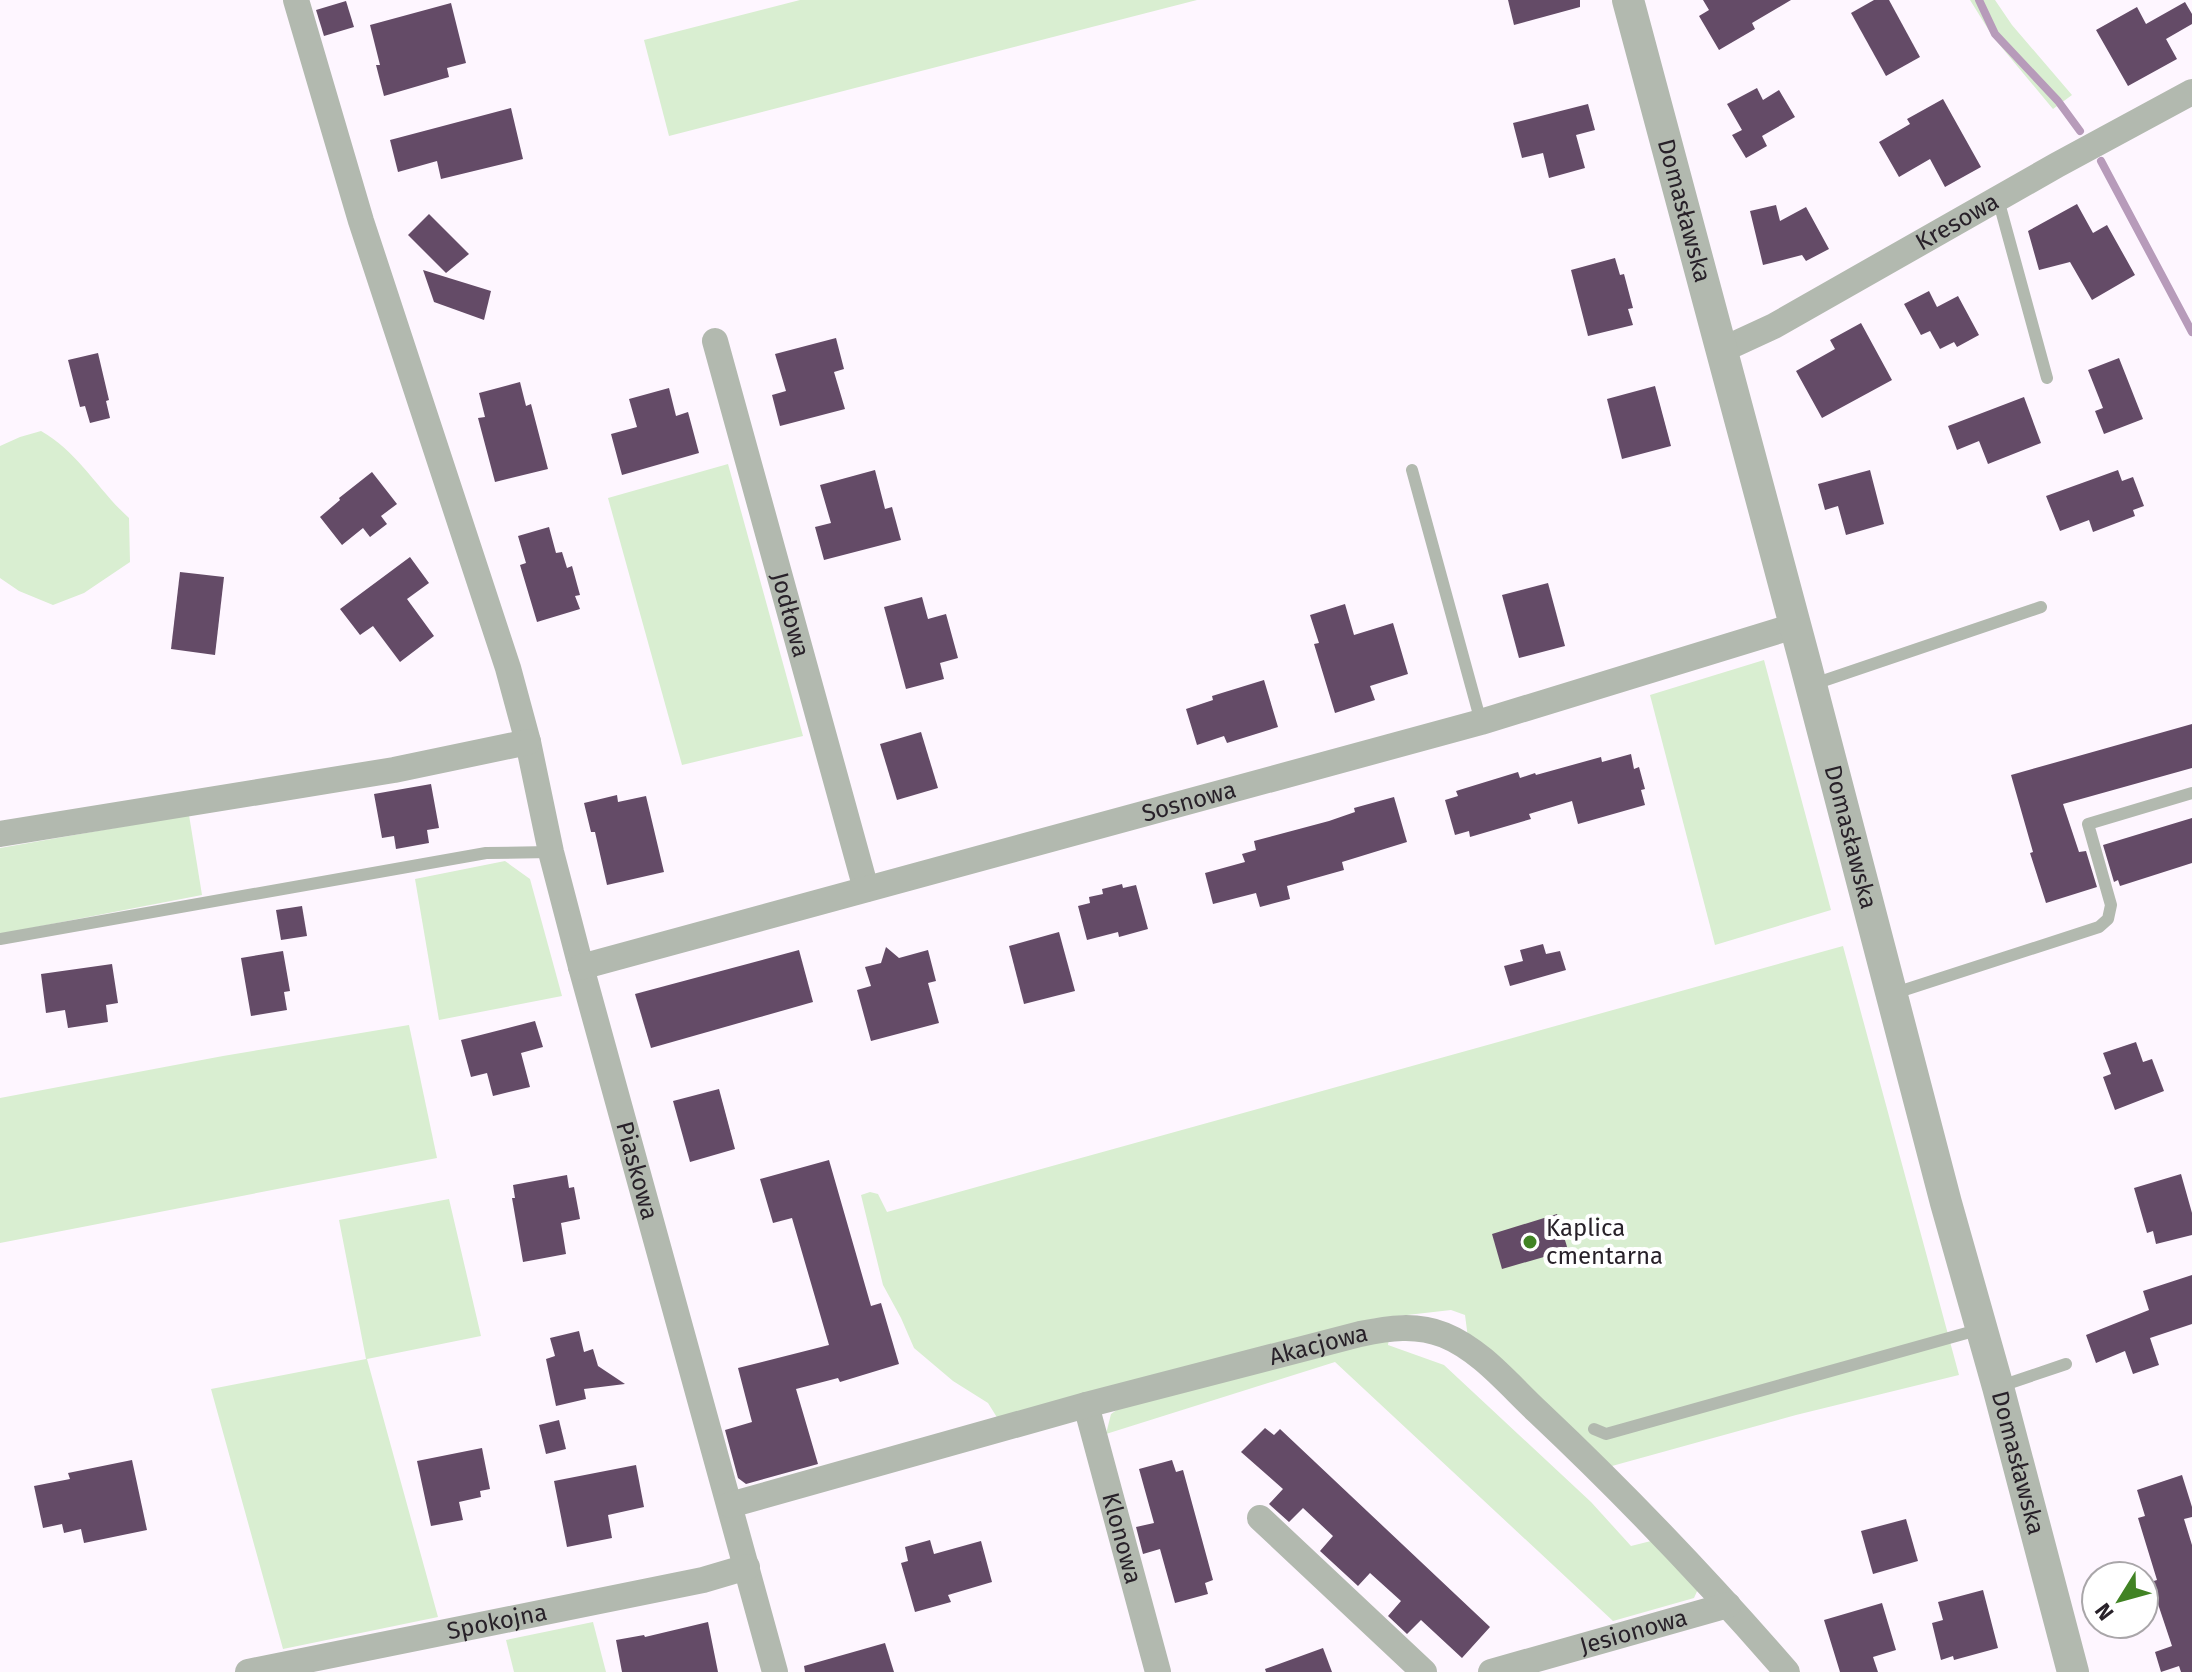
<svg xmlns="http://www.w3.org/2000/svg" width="2192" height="1672" viewBox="0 0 2192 1672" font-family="'Fira Sans',sans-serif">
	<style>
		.green { fill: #d9eed1 }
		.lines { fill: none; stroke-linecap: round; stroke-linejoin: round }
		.stream { stroke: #b79bba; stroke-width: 8 }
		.building { fill: #644b67 }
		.service { stroke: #b2b9af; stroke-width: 12 }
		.minor { stroke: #b2b9af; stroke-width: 26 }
		.tertiary { stroke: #b2b9af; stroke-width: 32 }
		.poi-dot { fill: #418324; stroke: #fff; stroke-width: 3 }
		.labels { text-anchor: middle; stroke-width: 8; stroke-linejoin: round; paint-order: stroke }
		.street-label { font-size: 24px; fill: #282129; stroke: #fff }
		.poi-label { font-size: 24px; fill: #282129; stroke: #fff; text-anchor: start }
	</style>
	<rect width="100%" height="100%" fill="#fef6ff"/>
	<!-- green -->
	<g class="green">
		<polygon points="800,0 1197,0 669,136 644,40"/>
		<polygon points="1970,0 1995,0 2012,25 2072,95 2053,109 1993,37"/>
		<path d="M41 431C78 452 98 490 129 518L130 562 84 593 53 605 19 591 0 578V446L20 437Z"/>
		<polygon points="728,464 803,736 682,765 608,498"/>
		<polygon points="1764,660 1831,910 1715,945 1650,695"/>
		<polygon points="189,815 202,895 0,934 0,848"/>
		<polygon points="505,861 530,879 562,996 439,1020 415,879"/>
		<polygon points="1843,946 1959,1375 1796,1415 1612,1466 1468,1338 1465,1315 1451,1310 1372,1319 998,1419 988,1403 953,1381 914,1348 901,1318 883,1285 861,1195 870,1192 878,1194 887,1212"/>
		<polygon points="409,1025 437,1158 0,1243 0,1098 223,1056"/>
		<polygon points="449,1199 481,1336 367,1359 438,1617 283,1649 211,1389 366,1359 339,1220"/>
		<polygon points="1389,1338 1388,1345 1444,1365 1591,1502 1631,1546 1655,1540 1699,1587 1694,1598 1613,1621 1335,1362 1106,1434 1111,1414 1121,1407"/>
		<polygon points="593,1622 606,1672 514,1672 506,1640"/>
	</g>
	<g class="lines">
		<!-- stream -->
		<g class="stream">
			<polyline points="1979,0 1995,34 2058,101 2080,131"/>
			<polyline points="2101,161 2192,332"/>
		</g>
	</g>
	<!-- building -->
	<g class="building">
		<polygon points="1508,0 1580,0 1580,7 1514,25"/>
		<polygon points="1703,0 1791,0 1752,23 1755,29 1719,50 1699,16 1709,10"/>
		<polygon points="1874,0 1889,0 1920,57 1886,76 1851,13"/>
		<polygon points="346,1 354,27 324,36 316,10"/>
		<polygon points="2185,2 2192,14 2192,24 2166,39 2177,59 2128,86 2096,30 2137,7 2146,24"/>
		<polygon points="451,3 466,63 447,68 449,77 384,96 376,65 380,65 370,25"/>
		<polygon points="1757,88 1763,100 1779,90 1795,117 1762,136 1767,146 1746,158 1732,135 1742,130 1727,104"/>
		<polygon points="1943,99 1981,167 1945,187 1930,159 1899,177 1879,142 1910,124 1907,119"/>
		<polygon points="1588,104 1595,130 1576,135 1585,168 1549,178 1543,153 1522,158 1513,123"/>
		<polygon points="511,108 523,159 441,179 437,161 398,172 390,140"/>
		<polygon points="2077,204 2093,233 2107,225 2135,275 2092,300 2070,262 2039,270 2028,231"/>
		<polygon points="1776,205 1780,221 1806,207 1829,249 1806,261 1802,255 1763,265 1750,211"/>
		<polygon points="429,214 469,254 446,273 408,235"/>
		<polygon points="1615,258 1620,275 1624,274 1633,308 1628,309 1633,325 1588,336 1571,270"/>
		<polygon points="423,270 491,291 484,320 434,302"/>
		<polygon points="1929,291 1937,307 1958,296 1979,335 1957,347 1954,342 1940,349 1930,331 1921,335 1904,304"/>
		<polygon points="1861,323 1892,380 1822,418 1796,371 1835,349 1830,340"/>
		<polygon points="836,338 844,369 834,372 845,409 780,426 772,395 786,391 775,354"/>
		<polygon points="98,353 109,400 106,401 110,418 90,423 85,406 80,407 68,360"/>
		<polygon points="2119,358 2143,419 2104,434 2095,411 2103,408 2088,370"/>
		<polygon points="520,382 526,406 531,404 548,469 495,482 478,418 485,417 479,393"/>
		<polygon points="1655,386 1671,446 1622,459 1607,399"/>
		<polygon points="669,388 676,416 688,412 699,453 622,475 611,434 637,427 629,399"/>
		<polygon points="2024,397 2041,443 1988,464 1979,441 1957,450 1948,426"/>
		<polygon points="875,470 885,509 892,507 901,540 824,560 815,527 831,523 820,485"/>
		<polygon points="1870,470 1884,524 1846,535 1838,506 1825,510 1818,484"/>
		<polygon points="2118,470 2122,481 2133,477 2144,506 2133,510 2135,516 2093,532 2089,520 2060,531 2046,496"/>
		<polygon points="372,472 397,504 381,516 387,524 370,537 363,528 342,545 320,517 340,500 339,498"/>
		<polygon points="549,527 556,553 562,552 567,568 572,566 580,595 575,596 580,609 537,622 520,565 526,563 518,536"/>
		<polygon points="410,557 429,583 407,599 434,636 400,662 373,626 360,635 340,609"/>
		<polygon points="180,572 224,577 215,655 171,649"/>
		<polygon points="1548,583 1565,646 1519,658 1502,595"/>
		<polygon points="922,597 928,619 946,614 958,658 940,663 944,679 906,689 884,607"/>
		<polygon points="1345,604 1354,635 1393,623 1408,674 1370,686 1375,700 1335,713 1314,644 1319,643 1310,615"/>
		<polygon points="1264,680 1278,727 1227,743 1224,736 1197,745 1186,709 1213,700 1212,696"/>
		<polygon points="2192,724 2192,768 2063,804 2079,852 2086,851 2097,887 2046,903 2030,853 2033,852 2011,775"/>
		<polygon points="921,732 938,788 897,800 880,744"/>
		<polygon points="1631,754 1634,769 1639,767 1645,789 1641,790 1645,805 1578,824 1572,801 1529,814 1531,819 1470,837 1469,831 1455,835 1445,800 1458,796 1456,791 1518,772 1520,778 1535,773 1536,775 1601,757 1602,762"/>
		<polygon points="431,784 439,828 427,830 429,843 396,849 394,836 382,838 374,794"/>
		<polygon points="617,795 618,802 646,796 664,872 607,885 595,832 591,832 584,803"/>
		<polygon points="1394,797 1407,842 1342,862 1344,870 1287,886 1290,899 1260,907 1256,893 1213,904 1205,873 1245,862 1242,854 1256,850 1254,841 1329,821 1355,812 1354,808"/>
		<polygon points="2192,818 2192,863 2120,886 2118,880 2114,882 2103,845"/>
		<polygon points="1122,884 1123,888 1136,885 1148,929 1119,937 1118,932 1087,940 1078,906 1090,903 1089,897 1103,894 1102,889"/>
		<polygon points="302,906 307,936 281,940 276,910"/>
		<polygon points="1059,932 1075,991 1024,1004 1009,946"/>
		<polygon points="1543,944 1546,954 1560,951 1566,970 1510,986 1504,966 1523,961 1520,950"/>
		<polygon points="886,947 899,958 928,950 936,981 928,983 939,1023 871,1041 857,990 871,986 865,967 881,963"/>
		<polygon points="799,950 813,1002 651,1048 635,994"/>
		<polygon points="283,951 290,991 284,992 287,1010 251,1016 241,958"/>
		<polygon points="112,964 118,1003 106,1005 108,1022 68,1028 65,1010 46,1013 41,974"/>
		<polygon points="535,1021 543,1047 521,1053 530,1087 493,1096 487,1073 471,1077 461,1040"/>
		<polygon points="2136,1042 2143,1062 2152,1059 2164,1091 2115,1110 2103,1077 2111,1074 2103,1053"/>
		<polygon points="719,1089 735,1149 690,1162 673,1101"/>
		<polygon points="829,1160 871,1306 881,1303 899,1364 840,1382 838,1378 796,1389 818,1464 746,1484 738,1478 725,1430 752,1422 738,1368 829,1345 792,1218 773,1223 760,1179"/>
		<polygon points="2181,1174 2192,1213 2192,1235 2156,1244 2153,1231 2147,1233 2134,1188"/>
		<polygon points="567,1175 569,1188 574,1187 580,1219 561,1223 566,1254 523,1262 512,1198 515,1198 513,1185"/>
		<polygon points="1557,1214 1568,1250 1502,1269 1492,1234"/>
		<polygon points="2192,1275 2192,1324 2150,1338 2159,1365 2133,1374 2125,1351 2096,1363 2086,1335 2149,1310 2143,1291"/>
		<polygon points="579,1331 584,1352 593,1349 598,1366 625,1384 584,1389 586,1399 556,1406 546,1359 555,1356 550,1338"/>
		<polygon points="559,1420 566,1449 546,1454 539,1425"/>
		<polygon points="1265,1428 1274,1435 1280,1429 1490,1627 1462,1658 1421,1620 1407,1634 1388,1616 1401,1601 1370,1573 1358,1586 1320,1551 1333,1536 1303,1508 1289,1522 1269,1504 1283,1489 1241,1452"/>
		<polygon points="482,1448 490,1489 480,1491 481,1497 459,1502 463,1520 431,1526 417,1461"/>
		<polygon points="132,1460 147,1530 84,1543 81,1529 64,1533 62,1524 43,1528 34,1486 70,1479 68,1473"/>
		<polygon points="1172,1460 1176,1472 1183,1470 1213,1580 1205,1583 1208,1594 1175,1603 1160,1549 1143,1554 1136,1527 1154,1523 1139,1469"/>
		<polygon points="636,1465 644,1507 608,1515 612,1538 567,1547 554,1481"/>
		<polygon points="2182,1475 2192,1507 2192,1517 2184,1519 2192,1545 2192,1672 2181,1672 2179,1666 2161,1672 2155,1652 2172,1646 2158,1604 2144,1608 2144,1584 2157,1580 2138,1518 2145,1516 2137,1490"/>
		<polygon points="1906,1519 1918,1561 1873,1574 1861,1531"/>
		<polygon points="930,1540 934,1554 981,1541 992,1582 948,1595 951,1602 915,1612 901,1563 908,1561 905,1547"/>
		<polygon points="1983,1590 1998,1648 1954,1660 1953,1656 1941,1660 1932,1623 1943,1620 1938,1602"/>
		<polygon points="1882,1603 1896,1650 1873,1657 1878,1672 1840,1672 1824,1620"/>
		<polygon points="708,1622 718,1672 622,1672 616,1640 644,1635 645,1637"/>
		<polygon points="885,1643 894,1672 805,1672 804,1666"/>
		<polygon points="1323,1648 1332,1672 1266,1672 1265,1669"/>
	</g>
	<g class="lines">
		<!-- service -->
		<g class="service">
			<polyline points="1998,199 2047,378"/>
			<polyline points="1412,470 1481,722"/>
			<polyline points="1814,684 2041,607"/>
			<polyline points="0,939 486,853 551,852"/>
			<polyline points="1892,994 2099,927 2108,919 2111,905 2088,824 2192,793"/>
			<polyline points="2001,1386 2066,1364"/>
			<polyline points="1594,1429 1606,1434 1981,1329"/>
		</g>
		<!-- minor -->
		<g class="minor">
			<path id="s1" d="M296 0 361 221 508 668 528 742 551 852 581 967 775 1672"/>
			<path id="s2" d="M715 341 866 889"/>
			<path id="s3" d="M1722 350 1774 326 2057 165 2192 92"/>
			<polyline points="0,834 394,770 528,742"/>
			<path id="s4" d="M581 967 1481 722 1794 626"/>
			<path id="s5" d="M1086 1405 1158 1672"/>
			<path id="s6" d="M730 1505 1086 1405 1360 1334C1389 1328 1416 1324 1444 1335 1481 1350 1509 1385 1538 1412 1625 1494 1708 1581 1787 1672"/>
			<polyline points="1260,1518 1424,1672"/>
			<path id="s7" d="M248 1672 703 1580 747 1567"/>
			<path id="s8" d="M1491 1672 1728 1605"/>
		</g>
		<!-- tertiary -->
		<path class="tertiary" id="s9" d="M1628 0 1806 666 1946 1203 1998 1387 2073 1672"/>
	</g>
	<!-- markers -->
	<circle class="poi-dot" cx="1530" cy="1242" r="8"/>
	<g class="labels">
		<!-- street labels -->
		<g class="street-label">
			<text dy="8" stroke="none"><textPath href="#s9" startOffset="218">Domasławska</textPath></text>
			<text dy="8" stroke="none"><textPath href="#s3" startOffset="268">Kresowa</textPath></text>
			<text dy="8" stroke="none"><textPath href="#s2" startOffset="284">Jodłowa</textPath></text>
			<text dy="8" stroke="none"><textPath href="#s4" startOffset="630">Sosnowa</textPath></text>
			<text dy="8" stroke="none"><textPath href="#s9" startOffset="866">Domasławska</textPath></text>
			<text dy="8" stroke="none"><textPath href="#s1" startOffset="1220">Piaskowa</textPath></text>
			<text dy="8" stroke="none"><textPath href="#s6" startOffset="610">Akacjowa</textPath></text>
			<text dy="8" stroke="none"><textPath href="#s9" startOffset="1514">Domasławska</textPath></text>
			<text dy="8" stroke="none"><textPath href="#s5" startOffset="138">Klonowa</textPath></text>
			<text dy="8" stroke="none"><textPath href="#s7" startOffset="254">Spokojna</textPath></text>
			<text dy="8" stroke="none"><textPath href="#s8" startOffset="148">Jesionowa</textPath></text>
		</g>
		<!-- poi labels -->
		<g class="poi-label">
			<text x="1546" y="1236">Kaplica<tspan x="1546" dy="28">cmentarna</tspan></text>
		</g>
	</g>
	<!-- north arrow -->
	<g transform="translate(2120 1600) rotate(233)"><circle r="38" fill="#ffffff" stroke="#a9a6a9" stroke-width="2"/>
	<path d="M0-6L14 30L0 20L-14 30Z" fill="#418324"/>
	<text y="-12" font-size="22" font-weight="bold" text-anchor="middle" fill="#282129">N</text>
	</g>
</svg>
